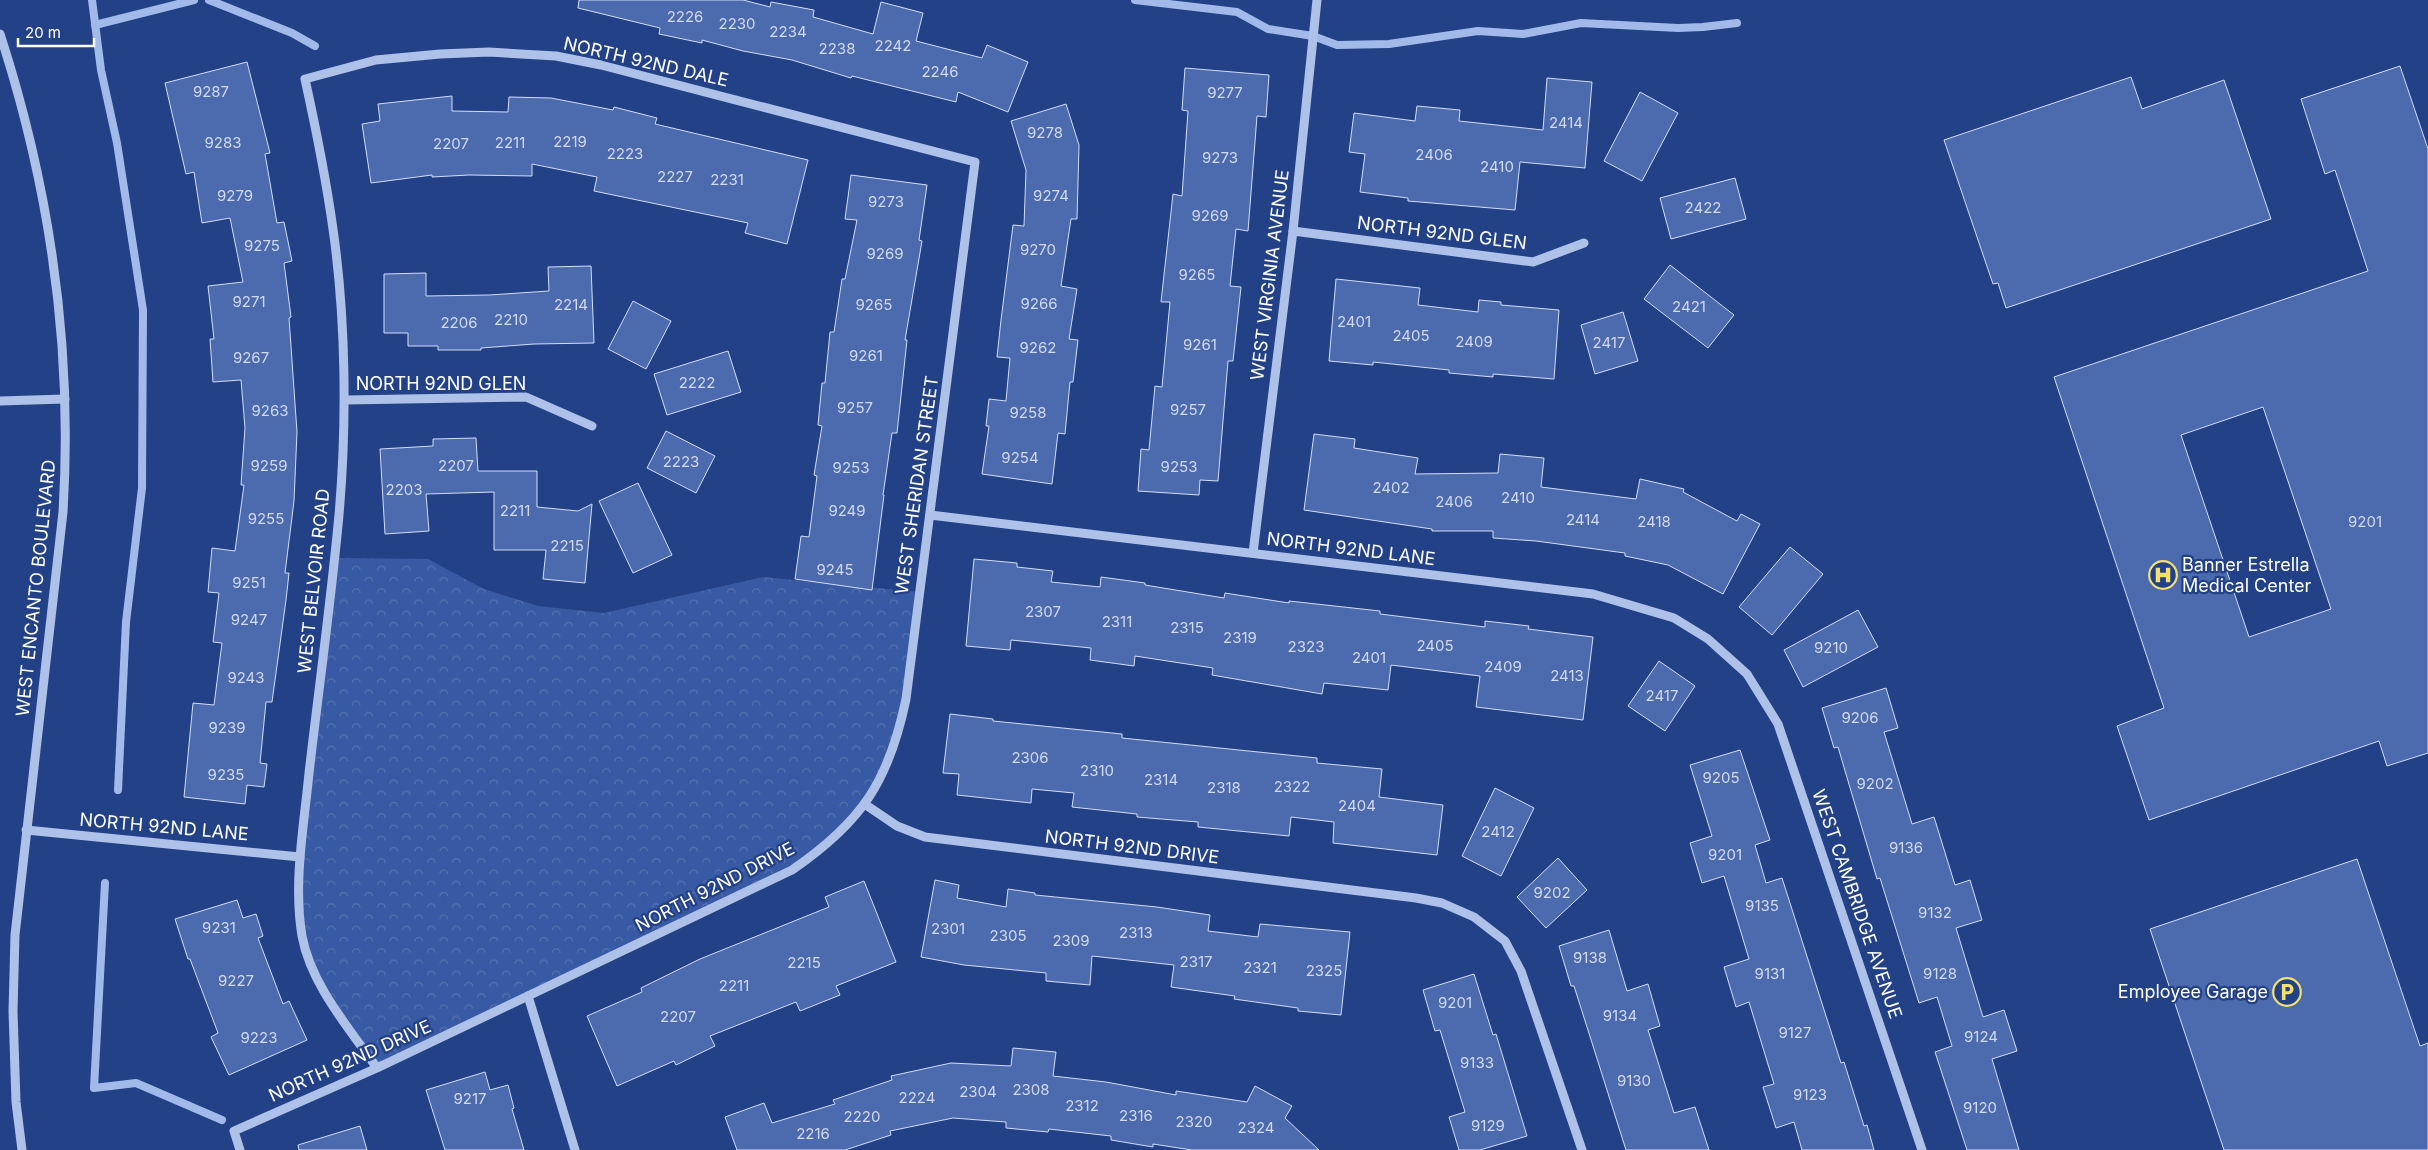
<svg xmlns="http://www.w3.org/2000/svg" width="2428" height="1150" viewBox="0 0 2428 1150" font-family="Inter,sans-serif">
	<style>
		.forest { fill: url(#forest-crowns) }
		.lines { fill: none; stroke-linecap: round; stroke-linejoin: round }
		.stream { stroke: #a2baea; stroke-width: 8 }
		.building { fill: #4c6aae; stroke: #d2def7; fill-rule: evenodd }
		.minor { stroke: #aec1e9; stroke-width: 9 }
		.labels { text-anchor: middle; stroke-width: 4.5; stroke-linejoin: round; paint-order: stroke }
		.number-label { font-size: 15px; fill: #d2daeb }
		.street-label { font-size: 18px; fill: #fff; stroke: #234186 }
		.poi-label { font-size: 18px; fill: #fff; stroke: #234186; text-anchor: start }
	</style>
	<defs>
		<pattern id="forest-crowns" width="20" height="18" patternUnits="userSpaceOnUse" patternTransform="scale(1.25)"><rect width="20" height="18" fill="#3859a3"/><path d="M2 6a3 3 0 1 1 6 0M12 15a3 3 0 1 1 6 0" fill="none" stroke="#5672b1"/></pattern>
	</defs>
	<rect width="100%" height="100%" fill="#234186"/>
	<!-- forest -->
	<polygon class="forest" points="334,558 428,559 484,589 538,606 604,613 763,577 919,592 900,728 866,805 816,854 377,1068 313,967 299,901"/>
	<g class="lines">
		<!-- stream -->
		<g class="stream">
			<polyline points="92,0 101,70 117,143 143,310 142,488 126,622 118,790"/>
			<polyline points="209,0 292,33 315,46"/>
			<polyline points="1135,0 1237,12 1268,29 1313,36 1337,45 1389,44 1478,31 1523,34 1581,23 1678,28 1703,27 1737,23"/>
			<polyline points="95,25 194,0"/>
			<polyline points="105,883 94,1088 136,1083 222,1120"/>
		</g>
	</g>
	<!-- building -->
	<g class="building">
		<polygon points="579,0 743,0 770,7 771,2 814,10 813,17 873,34 881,2 923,13 916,41 982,58 987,45 1028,62 1008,112 958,92 956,102 852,76 851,78 792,60 743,51 702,40 702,43 659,34 660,28 578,8"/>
		<polygon points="247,62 270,153 265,154 277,223 284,222 292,261 284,263 291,317 289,318 297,432 294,501 285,573 289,573 286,600 272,702 266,702 260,763 267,764 264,787 247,785 245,804 184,797 193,703 214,705 222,643 213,642 219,593 208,592 212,548 235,551 244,485 241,485 245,428 241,380 213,382 210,339 214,339 208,286 243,282 230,218 202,223 194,172 186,174 165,83"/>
		<path d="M2400 66 2428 149V753L2387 766 2379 741 2149 820 2117 726 2164 708 2054 377 2368 271 2335 170 2325 174 2301 99ZM2263 407 2331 609 2249 637 2181 435Z"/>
		<polygon points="1185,68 1269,75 1266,117 1257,116 1248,231 1236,229 1230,286 1241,287 1233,361 1228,361 1218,481 1200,480 1199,495 1138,491 1141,449 1149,450 1155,386 1162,387 1170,302 1161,302 1173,194 1182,196 1188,111 1182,110"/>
		<polygon points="2131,77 2142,109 2224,80 2271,219 2006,308 1998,283 1993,284 1944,140"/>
		<polygon points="1547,78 1592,82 1585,168 1520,162 1515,210 1408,201 1408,198 1360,192 1365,154 1349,152 1354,113 1415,121 1417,106 1460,110 1459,121 1543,130"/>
		<polygon points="1640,92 1678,113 1642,181 1604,161"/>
		<polygon points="452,96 452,111 508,112 509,97 551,98 613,110 614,107 657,118 655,124 808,160 787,244 745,233 748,223 594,191 597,177 532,164 532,176 469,175 432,177 432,175 371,183 362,124 380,121 378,104"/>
		<polygon points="1066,104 1079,145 1077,219 1071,219 1061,286 1077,289 1069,339 1078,340 1073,382 1070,382 1065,434 1058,433 1052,484 982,474 989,426 986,426 989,399 1006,401 1010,358 997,357 1001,320 1013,225 1024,226 1026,170 1011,121"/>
		<polygon points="851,175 927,185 919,240 922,241 905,340 907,340 897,433 892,433 883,495 884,495 872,590 795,579 801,536 809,537 817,476 814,475 822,426 818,425 822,383 825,383 830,332 834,332 842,279 845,279 857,220 845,219"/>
		<polygon points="1735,178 1746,219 1671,239 1660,198"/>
		<polygon points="1670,265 1734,315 1708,348 1644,299"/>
		<polygon points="591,266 594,343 534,344 481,348 481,350 438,350 438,346 408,346 408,333 384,333 384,274 426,273 426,296 489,295 549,291 548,267"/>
		<polygon points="1336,279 1420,288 1418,305 1478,312 1479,300 1501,302 1501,305 1559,310 1554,379 1493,374 1493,377 1449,373 1449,370 1373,362 1373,365 1329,361"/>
		<polygon points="633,301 671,321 646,369 608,349"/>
		<polygon points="1623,312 1638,361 1595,374 1581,325"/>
		<polygon points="728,351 741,392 667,415 654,374"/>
		<polygon points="666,431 715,456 696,493 647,468"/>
		<polygon points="1314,434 1355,439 1354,448 1418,458 1415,474 1498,473 1500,454 1544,458 1541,487 1636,499 1640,479 1684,489 1683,492 1737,521 1741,514 1760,524 1723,594 1668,565 1625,556 1625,553 1536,541 1493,538 1493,531 1432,531 1432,529 1304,510"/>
		<polygon points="476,438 478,471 537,471 537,507 578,511 592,504 585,583 543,579 546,550 494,550 494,492 426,494 429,531 385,534 380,449 433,446 433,439"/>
		<polygon points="638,483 672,555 633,573 599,501"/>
		<polygon points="1790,547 1823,574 1772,635 1739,607"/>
		<polygon points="974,559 1017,563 1017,567 1053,571 1051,582 1100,587 1101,577 1145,583 1145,585 1224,598 1225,593 1289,603 1289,601 1380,611 1380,614 1485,627 1485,621 1529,626 1528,629 1593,637 1583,720 1476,707 1480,676 1391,665 1388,690 1324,683 1322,694 1212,675 1213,668 1135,656 1134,666 1090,660 1091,648 1011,640 1010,650 966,646"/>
		<polygon points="1858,610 1878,647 1803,687 1784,650"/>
		<polygon points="1659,661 1695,686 1665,731 1628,706"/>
		<polygon points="1886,688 1898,728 1884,732 1912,824 1934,817 1955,885 1970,880 1982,920 1956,928 1983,1017 2004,1010 2017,1051 1992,1059 2019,1150 1967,1150 1935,1052 1952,1046 1937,997 1919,1003 1880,878 1877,879 1838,747 1834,748 1822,708"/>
		<polygon points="950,714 993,719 993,721 1122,734 1122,738 1317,758 1317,763 1382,769 1379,797 1443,805 1437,855 1333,843 1334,822 1291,817 1289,836 1198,827 1198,822 1137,817 1137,814 1072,807 1074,793 1032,789 1031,803 957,795 959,774 943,773"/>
		<polygon points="1740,750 1770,840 1755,845 1766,883 1782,878 1841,1063 1844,1062 1864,1126 1867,1125 1874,1150 1802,1150 1794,1122 1776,1128 1763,1087 1774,1084 1749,1002 1736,1007 1724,967 1749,959 1724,876 1702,883 1690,843 1712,836 1690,765"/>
		<polygon points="1495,788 1534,808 1501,876 1462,856"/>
		<polygon points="1558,858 1587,890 1546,928 1517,897"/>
		<polygon points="2357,859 2420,1046 2428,1043 2428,1150 2224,1150 2150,929"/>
		<polygon points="935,880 959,885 957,898 1006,907 1008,889 1035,893 1035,895 1157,907 1210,915 1208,931 1258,937 1260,924 1350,932 1341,1015 1298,1011 1298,1008 1234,999 1235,996 1171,987 1174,965 1092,956 1090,985 1046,981 1046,973 964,965 921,957"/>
		<polygon points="864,881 896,962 836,986 840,995 800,1011 796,1002 710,1036 715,1046 676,1065 674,1061 617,1086 587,1016 642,992 641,988 700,959 829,907 825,897"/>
		<polygon points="237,900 243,918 256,914 263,936 258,938 283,1004 289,1001 307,1040 229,1075 211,1037 218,1033 190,959 188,959 175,919"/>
		<polygon points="1609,930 1627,991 1648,984 1660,1026 1648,1030 1674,1113 1695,1107 1709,1150 1626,1150 1574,986 1571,986 1559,946"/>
		<polygon points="1474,974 1493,1035 1496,1034 1527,1136 1480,1150 1459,1150 1449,1117 1465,1112 1440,1030 1435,1031 1423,990"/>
		<polygon points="1013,1048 1056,1052 1053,1076 1106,1082 1176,1095 1176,1091 1247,1102 1255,1086 1292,1106 1285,1118 1319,1150 1192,1150 1153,1144 1153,1147 1111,1140 1111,1136 1049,1129 1048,1132 1006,1128 1006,1122 953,1118 890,1131 891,1135 845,1150 737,1150 725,1117 764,1103 772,1123 835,1104 833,1100 892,1080 891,1076 951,1063 1011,1066"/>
		<polygon points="485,1072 490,1090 508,1085 514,1108 512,1109 524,1150 445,1150 426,1090"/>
		<polygon points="360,1126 367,1150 299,1150 298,1145"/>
	</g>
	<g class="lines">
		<!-- minor -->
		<g class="minor">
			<path d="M0 34C50 188 73 349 63 512L15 935 13 1011 16 1102 22 1150"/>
			<polyline points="1293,231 1533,262 1584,243"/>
			<polyline points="345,400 526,397 592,426"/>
			<polyline points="0,401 65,399"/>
			<polyline points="930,515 1593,594 1674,618 1708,639 1747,674 1778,724 1922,1150"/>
			<polyline points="1253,553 1293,231 1317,0"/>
			<polyline points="866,805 897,826 925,837 1416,898 1442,903 1474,917 1505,941 1521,971 1582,1150"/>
			<polyline points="26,830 300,857"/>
			<polyline points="528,996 575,1150"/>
			<path d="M240 1150 234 1131 377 1068 792 870C862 822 889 781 906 699L975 162 601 65 556 56 489 52 440 54 376 60 305 79C316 129 326 179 333 229 346 320 347 423 339 515 331 601 319 687 309 773 304 826 293 883 302 936 311 985 349 1028 377 1068"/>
		</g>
	</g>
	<!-- icons -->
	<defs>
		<symbol id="hospital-ring" viewBox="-11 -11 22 22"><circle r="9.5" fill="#234186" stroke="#f4df71" stroke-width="1.5"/><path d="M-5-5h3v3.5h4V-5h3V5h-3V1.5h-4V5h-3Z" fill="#f4df71"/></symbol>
		<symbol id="parking-ring" viewBox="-11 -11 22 22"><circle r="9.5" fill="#234186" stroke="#f4df71" stroke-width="1.5"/><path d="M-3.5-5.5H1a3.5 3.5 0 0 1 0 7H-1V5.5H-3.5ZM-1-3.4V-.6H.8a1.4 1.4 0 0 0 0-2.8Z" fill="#f4df71"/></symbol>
	</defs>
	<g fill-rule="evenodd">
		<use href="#hospital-ring" x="2147" y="559" width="32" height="32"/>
		<use href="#parking-ring" x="2271" y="976" width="32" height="32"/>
	</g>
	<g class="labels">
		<!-- number labels -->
		<g class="number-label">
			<text x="685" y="22">2226</text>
			<text x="737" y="29">2230</text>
			<text x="788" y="37">2234</text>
			<text x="893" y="51">2242</text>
			<text x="837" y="54">2238</text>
			<text x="940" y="77">2246</text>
			<text x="211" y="97">9287</text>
			<text x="1225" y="98">9277</text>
			<text x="1566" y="128">2414</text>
			<text x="1045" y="138">9278</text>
			<text x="570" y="147">2219</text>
			<text x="223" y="148">9283</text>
			<text x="510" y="148">2211</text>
			<text x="451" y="149">2207</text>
			<text x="625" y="159">2223</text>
			<text x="1434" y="160">2406</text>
			<text x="1220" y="163">9273</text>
			<text x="1497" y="172">2410</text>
			<text x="675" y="182">2227</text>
			<text x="727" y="185">2231</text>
			<text x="235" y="201">9279</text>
			<text x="1051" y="201">9274</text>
			<text x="886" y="207">9273</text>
			<text x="1703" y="213">2422</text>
			<text x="1210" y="221">9269</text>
			<text x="262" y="251">9275</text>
			<text x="1038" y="255">9270</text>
			<text x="885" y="259">9269</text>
			<text x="1197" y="280">9265</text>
			<text x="249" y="307">9271</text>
			<text x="1039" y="309">9266</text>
			<text x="571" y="310">2214</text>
			<text x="874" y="310">9265</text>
			<text x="1689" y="312">2421</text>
			<text x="511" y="325">2210</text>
			<text x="1354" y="327">2401</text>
			<text x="459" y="328">2206</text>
			<text x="1411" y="341">2405</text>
			<text x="1474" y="347">2409</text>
			<text x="1609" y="348">2417</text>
			<text x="1200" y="350">9261</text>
			<text x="1038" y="353">9262</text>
			<text x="866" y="361">9261</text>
			<text x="251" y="363">9267</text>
			<text x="697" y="388">2222</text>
			<text x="855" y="413">9257</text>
			<text x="1188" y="415">9257</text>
			<text x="270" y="416">9263</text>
			<text x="1028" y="418">9258</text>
			<text x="1020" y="463">9254</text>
			<text x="681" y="467">2223</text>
			<text x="269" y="471">9259</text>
			<text x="456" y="471">2207</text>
			<text x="1179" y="472">9253</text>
			<text x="851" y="473">9253</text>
			<text x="1391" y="493">2402</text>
			<text x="404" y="495">2203</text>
			<text x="1518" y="503">2410</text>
			<text x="1454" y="507">2406</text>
			<text x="515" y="516">2211</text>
			<text x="847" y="516">9249</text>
			<text x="266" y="524">9255</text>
			<text x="1583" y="525">2414</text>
			<text x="1654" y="527">2418</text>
			<text x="2365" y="527">9201</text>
			<text x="567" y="551">2215</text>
			<text x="835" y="575">9245</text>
			<text x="249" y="588">9251</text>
			<text x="1043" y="617">2307</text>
			<text x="249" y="625">9247</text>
			<text x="1117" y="627">2311</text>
			<text x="1187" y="633">2315</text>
			<text x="1240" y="643">2319</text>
			<text x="1435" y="651">2405</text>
			<text x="1306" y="652">2323</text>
			<text x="1831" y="653">9210</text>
			<text x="1369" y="663">2401</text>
			<text x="1503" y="672">2409</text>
			<text x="1567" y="681">2413</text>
			<text x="246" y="683">9243</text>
			<text x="1662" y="701">2417</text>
			<text x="1860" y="723">9206</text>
			<text x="227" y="733">9239</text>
			<text x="1030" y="763">2306</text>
			<text x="1097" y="776">2310</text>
			<text x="226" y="780">9235</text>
			<text x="1721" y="783">9205</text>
			<text x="1161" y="785">2314</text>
			<text x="1875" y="789">9202</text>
			<text x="1292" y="792">2322</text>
			<text x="1224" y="793">2318</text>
			<text x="1357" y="811">2404</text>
			<text x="1498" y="837">2412</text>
			<text x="1906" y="853">9136</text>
			<text x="1725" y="860">9201</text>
			<text x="1552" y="898">9202</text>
			<text x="1762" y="911">9135</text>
			<text x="1935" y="918">9132</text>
			<text x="219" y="933">9231</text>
			<text x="948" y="934">2301</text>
			<text x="1136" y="938">2313</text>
			<text x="1008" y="941">2305</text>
			<text x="1071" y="946">2309</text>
			<text x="1590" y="963">9138</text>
			<text x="1196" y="967">2317</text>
			<text x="804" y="968">2215</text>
			<text x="1260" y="973">2321</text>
			<text x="1324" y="976">2325</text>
			<text x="1770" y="979">9131</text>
			<text x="1940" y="979">9128</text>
			<text x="236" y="986">9227</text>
			<text x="734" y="991">2211</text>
			<text x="1455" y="1008">9201</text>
			<text x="1620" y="1021">9134</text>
			<text x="678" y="1022">2207</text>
			<text x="1795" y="1038">9127</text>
			<text x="1981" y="1042">9124</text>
			<text x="259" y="1043">9223</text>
			<text x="1477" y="1068">9133</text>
			<text x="1634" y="1086">9130</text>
			<text x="1031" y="1095">2308</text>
			<text x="978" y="1097">2304</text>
			<text x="1810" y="1100">9123</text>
			<text x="917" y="1103">2224</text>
			<text x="470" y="1104">9217</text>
			<text x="1082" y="1111">2312</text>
			<text x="1980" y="1113">9120</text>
			<text x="1136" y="1121">2316</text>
			<text x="862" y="1122">2220</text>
			<text x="1194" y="1127">2320</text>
			<text x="1488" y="1131">9129</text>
			<text x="1256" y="1133">2324</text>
			<text x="813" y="1139">2216</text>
		</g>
		<!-- street labels -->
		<g class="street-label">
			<text transform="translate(646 62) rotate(13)" y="6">NORTH 92ND DALE</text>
			<text transform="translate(1442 233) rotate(7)" y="6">NORTH 92ND GLEN</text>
			<text transform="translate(1270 275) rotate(-83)" y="6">WEST VIRGINIA AVENUE</text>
			<text x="441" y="390">NORTH 92ND GLEN</text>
			<text transform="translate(917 485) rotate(-82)" y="6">WEST SHERIDAN STREET</text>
			<text transform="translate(1351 549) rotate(7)" y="6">NORTH 92ND LANE</text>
			<text transform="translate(314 581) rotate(-84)" y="6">WEST BELVOIR ROAD</text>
			<text transform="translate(36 588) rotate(-84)" y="6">WEST ENCANTO BOULEVARD</text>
			<text transform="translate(164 827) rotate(5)" y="6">NORTH 92ND LANE</text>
			<text transform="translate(1132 847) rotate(7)" y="6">NORTH 92ND DRIVE</text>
			<text transform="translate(715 887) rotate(-27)" y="6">NORTH 92ND DRIVE</text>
			<text transform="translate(1857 904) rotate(71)" y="6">WEST CAMBRIDGE AVENUE</text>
			<text transform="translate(350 1061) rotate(-24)" y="6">NORTH 92ND DRIVE</text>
		</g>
		<!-- poi labels -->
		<g class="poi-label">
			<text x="2182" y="571">Banner Estrella<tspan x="2182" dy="21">Medical Center</tspan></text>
			<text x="2268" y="998" text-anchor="end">Employee Garage</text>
		</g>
	</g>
	<!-- scale -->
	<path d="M18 38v8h76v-8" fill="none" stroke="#ffffff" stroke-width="2.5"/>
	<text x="25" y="38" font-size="15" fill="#ffffff" stroke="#234186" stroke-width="4" paint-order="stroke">20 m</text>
</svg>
